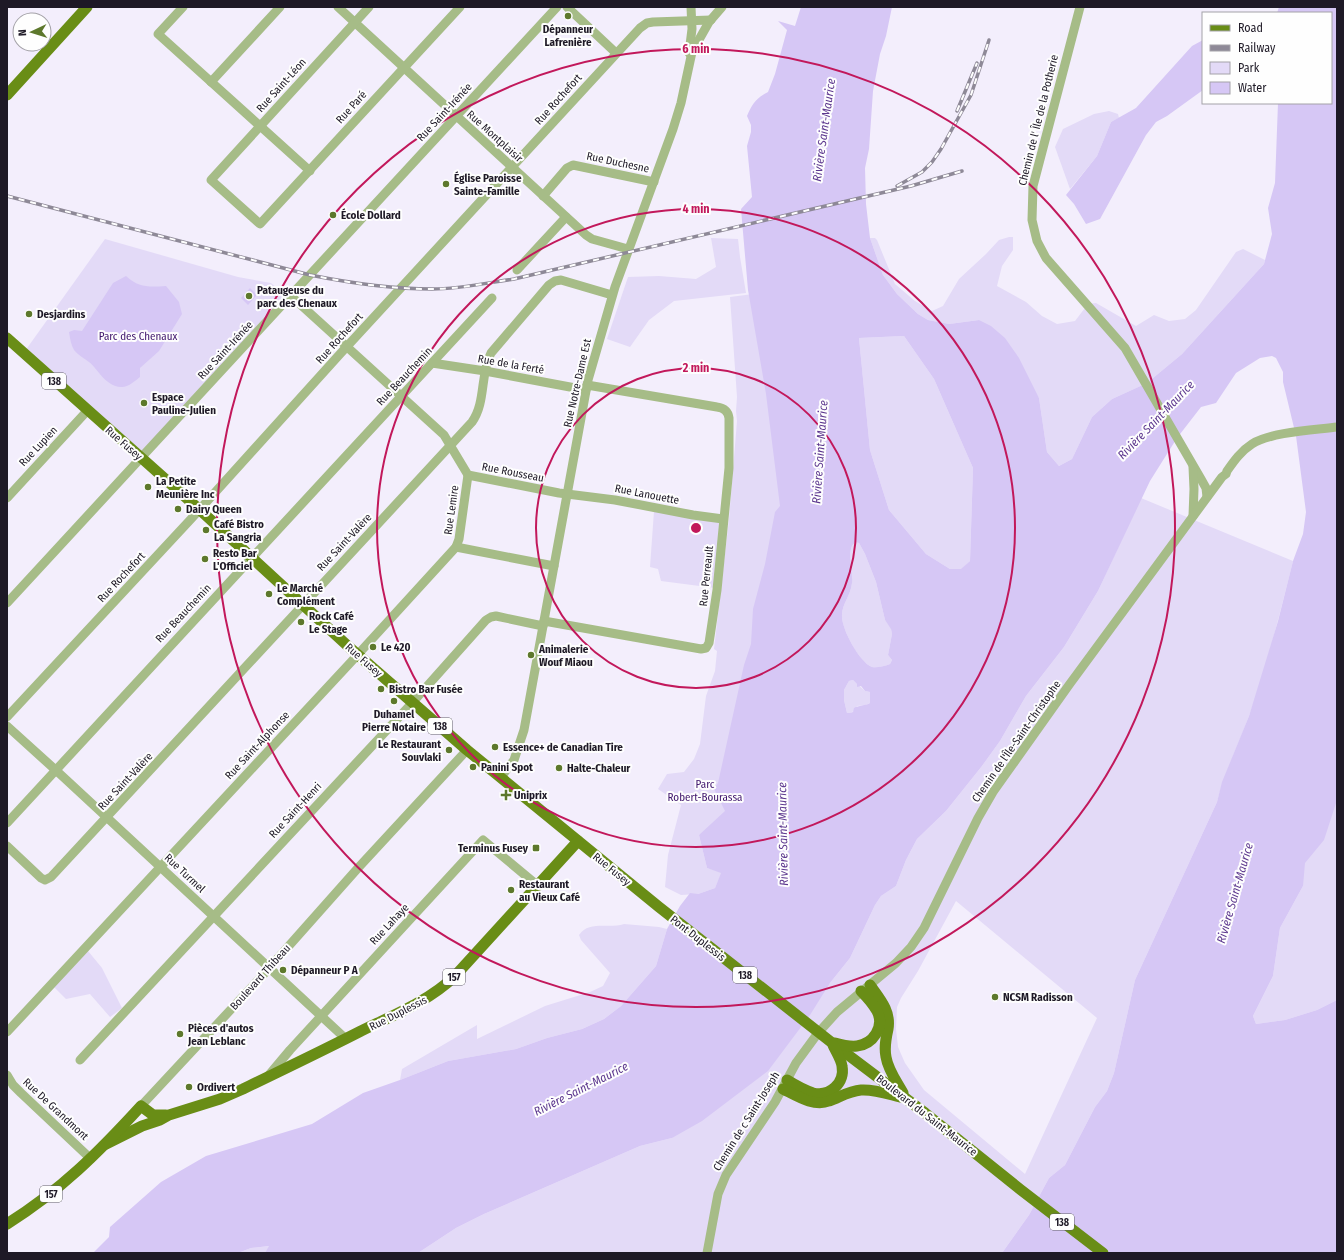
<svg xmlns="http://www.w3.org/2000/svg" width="1344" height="1260" viewBox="0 0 1344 1260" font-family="'Fira Sans Condensed',sans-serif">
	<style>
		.green { fill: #e3daf7; fill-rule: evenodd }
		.water { fill: #d6c7f5; fill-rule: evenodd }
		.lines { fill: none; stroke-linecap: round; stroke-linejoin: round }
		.minor { stroke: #a6bc87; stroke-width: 9 }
		.major { stroke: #698d16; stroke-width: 11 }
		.rail-casing { stroke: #8e8997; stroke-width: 3.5 }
		.rail { stroke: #fefefe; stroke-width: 2; stroke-dasharray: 6; stroke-linecap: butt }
		.ring { fill: none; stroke: #c2185b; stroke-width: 2 }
		.poi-dot { fill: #5d782c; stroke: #fefefe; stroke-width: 1.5 }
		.labels { text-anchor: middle; stroke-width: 4; stroke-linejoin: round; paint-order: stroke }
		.shield { fill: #fefefe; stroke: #615e67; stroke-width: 1 }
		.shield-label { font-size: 10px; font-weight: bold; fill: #1e1926 }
		.poi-label { font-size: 11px; font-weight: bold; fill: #1e1926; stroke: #fefefe; text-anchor: start }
		.street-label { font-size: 11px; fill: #1e1926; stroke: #fefefe }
		.park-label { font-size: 11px; fill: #3e146b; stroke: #fefefe }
		.water-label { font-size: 12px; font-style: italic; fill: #5c378e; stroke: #fefefe }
		.centre { fill: #c2185b; stroke: #fefefe; stroke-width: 2 }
		.ring-label { font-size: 12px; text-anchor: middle; font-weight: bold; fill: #c2185b; stroke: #fefefe; stroke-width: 4; stroke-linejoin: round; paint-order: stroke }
	</style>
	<rect width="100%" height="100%" fill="#f3eefc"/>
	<!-- green -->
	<g class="green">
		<polygon points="1109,111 1118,114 1119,118 1111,122 1097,156 1070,189 1055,147 1063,129 1094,114"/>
		<polygon points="1009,237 1013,237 1013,250 1002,266 997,286 1026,302 1042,316 1057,324 1075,321 1088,304 1096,303 1136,326 1154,315 1169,321 1185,319 1196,310 1236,252 1243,249 1265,260 1264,264 1182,354 1147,383 1112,399 1092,417 1072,459 1059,466 1047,452 1039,398 979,320 949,324 928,320 918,314 897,294 883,275 870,238 875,238 877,240 895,284 915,301 932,311 943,306 959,279 986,254 999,240"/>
		<polygon points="711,238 738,239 740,257 746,293 674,301 649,320 630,347 607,339 628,277 659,276 696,279 716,267"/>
		<polygon points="105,239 238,277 271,283 287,297 143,454 25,351"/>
		<polygon points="753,294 783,505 729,818 699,835 707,868 722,872 715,888 698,894 681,895 665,887 668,855 681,805 658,789 667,774 684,772 694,759 700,744 706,696 715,671 717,651 714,649 729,519 737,421 736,411 737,397 730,297"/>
		<polygon points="904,336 934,379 973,468 970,561 962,569 950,569 926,554 889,510 870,450 859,338"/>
		<path d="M1141 498 1293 561C1280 613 1267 666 1249 716 1238 745 1225 772 1217 802L1135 980 1114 1073 1107 1091 1095 1107 1065 1165 1049 1178 1029 1215 1002 1253H418L456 1228 484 1214 640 1146 672 1138 830 983 850 958 875 905 881 896 896 886 906 860 917 839 946 811 982 766 1000 741 1026 696 1064 647 1098 591ZM956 901 1097 1018 1025 1174 924 1090 905 1063 898 1047 896 1029 897 1007 901 998 918 971Z"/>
		<polygon points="654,511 724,522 715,588 661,581 658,569 650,567"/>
		<path d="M856 541 859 543 865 554 876 582 885 620 891 628 892 634 888 655 892 660 890 664C885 666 878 668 872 667 859 662 841 628 842 615 842 604 851 595 852 583 853 573 848 554 852 546 852 545 856 542 856 541Z"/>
		<path d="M853 680 865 691 870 692V703L866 705 857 706C854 711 852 714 847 713L844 700V690L849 681Z"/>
		<polygon points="1337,799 1337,1000 1317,1010 1285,1020 1256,1024 1253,1016 1273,976 1280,928 1303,886 1300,844"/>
		<path d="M624 924 659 927 667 929 656 966 621 1006 604 1019 582 1029 547 1038 516 1049 448 1061 400 1080 402 1069 477 1025V1039L545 1006 590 992 603 986 610 973 581 940 579 935C589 920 609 929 624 924Z"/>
		<polygon points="88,951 102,968 122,1008 110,1017 90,994 66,999 54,987"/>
		<polygon points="270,1246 265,1253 238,1253 251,1248"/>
	</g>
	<!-- water -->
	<g class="water">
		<path d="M801 7H892L886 36 880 54 873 91 869 149 865 168 866 204 870 238 883 275 897 294 918 314 928 320 949 324 979 320 991 326 1005 338 1019 358 1039 398 1047 452 1059 466 1072 459 1092 417 1112 399 1147 383 1182 354 1264 264 1272 234 1268 208 1275 183 1278 103H1331V13H1277L1279 7H1337V800L1324 840 1305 863 1303 886 1280 928 1273 976 1253 1016 1256 1024 1285 1020 1317 1010 1337 1000V1253H1002L1029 1215 1049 1178 1065 1165 1095 1107 1107 1091 1114 1073 1135 980 1217 802 1222 782 1249 716 1278 621 1293 561 1303 534 1306 512 1296 436 1283 382V372L1276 358 1272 356 1260 358 1236 373 1216 403 1201 407 1177 438 1150 481 1098 591 1064 647 1026 696 1000 741 982 766 946 811 917 839 906 860 896 886 881 896 875 905 850 958 830 983 810 1015 768 1071 702 1121 672 1138 640 1146 484 1214 456 1228 418 1253H265L269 1246 251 1248 238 1253H93L109 1237 110 1227 161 1182 206 1156 312 1124 363 1093 400 1080 448 1061 516 1049 547 1038 582 1029 604 1019 621 1006 656 966 667 929 680 906 690 893 698 894 715 888 721 873 707 868 699 835 725 811 714 789 718 783 744 665 751 644 753 609 765 564 775 512 780 506 766 394 748 290 741 209 752 197 747 146 751 132V125L747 116C752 104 756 98 768 92L775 74 787 30 778 21 795 26ZM904 336 934 379 973 468 970 561 961 569H950L926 554 889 510 870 450 859 338ZM856 542 859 543 865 554 876 582 885 620 891 629 892 634 888 655 892 660 890 664C885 666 877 668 872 667 859 662 841 628 842 615 842 604 851 595 852 583 853 573 848 554 852 546 852 545 856 542 856 542ZM853 680 857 684V687L861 686 865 691 870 692V703C865 706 859 705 854 708L853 712 850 713H847L844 700V690L849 681Z"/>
		<polygon points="1203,40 1203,90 1167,116 1156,122 1146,135 1100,219 1086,224 1074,204 1066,195 1097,156 1111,122 1136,108 1192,46"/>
		<path d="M126 276C139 288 149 287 166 286L179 302 182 314 159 351 140 368V377C135 381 127 388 121 387 105 386 99 370 89 362 84 358 78 355 74 350 71 345 70 338 69 332L74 330 82 331 113 283Z"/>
		<polygon points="250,288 257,295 248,305 241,298"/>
	</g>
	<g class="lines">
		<!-- minor -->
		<g class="minor">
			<polyline points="183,7 158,34 310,171"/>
			<polyline points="338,7 586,235 592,239 628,249"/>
			<polyline points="369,7 211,180 260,224 460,7"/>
			<polyline points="567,7 616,53"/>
			<polyline points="1080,7 1033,186 1032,220 1037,241 1046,258 1125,348 1201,479 1206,488 1207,497"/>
			<polyline points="689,53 692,29 691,7"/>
			<polyline points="211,82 280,7"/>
			<polyline points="543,196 567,168 573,165 654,182"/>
			<polyline points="517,270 566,217"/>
			<polyline points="291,296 444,435 468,475 559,493 615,500 693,515 723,519"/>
			<polyline points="432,363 485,371 586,390"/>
			<polyline points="1193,467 1194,489 1193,516"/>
			<polyline points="7,498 87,411"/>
			<polyline points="456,547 459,539 468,475"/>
			<polyline points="7,603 557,7"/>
			<path d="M544 621 701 649 706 648 709 643 717 590 729 468V418C728 411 724 408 717 407L587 385"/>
			<polyline points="7,717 191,519 340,354 640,28 647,23 653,22 711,20"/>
			<polyline points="7,726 60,774 346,1039"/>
			<polyline points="501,777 514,760 524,730 588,380 615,287 673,129 681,103 692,52 709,22 722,7"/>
			<polyline points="7,823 492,298"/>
			<path d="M7 846 41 878 45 880 51 877 303 605 472 422C486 403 480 374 491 353L549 285 555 281 561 280 612 295"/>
			<polyline points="7,1032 351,662 456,547 554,566"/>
			<polyline points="80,1060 413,702 486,620 491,617 496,616 543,626"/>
			<polyline points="7,1075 13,1085 21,1093 91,1159"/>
			<polyline points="269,1075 290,1050 483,840 537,885"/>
			<polyline points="141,1106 263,975 358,868 467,750"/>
			<path d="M707 1253 718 1194 726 1175 775 1102 796 1063 818 1033 837 1012 896 963 911 947 924 928 978 818 993 792 1069 685 1222 477 1226 474 1227 471C1234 461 1241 451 1252 444 1271 432 1314 430 1337 427"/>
		</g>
		<!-- major -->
		<g class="major">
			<polyline points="7,95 87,7"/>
			<polyline points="7,338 200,510 350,648 467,750 659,907 831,1042 925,1113 1021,1190 1103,1253"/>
			<path d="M870 985C880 999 891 1011 888 1029 886 1038 884 1047 886 1057 888 1070 897 1082 903 1093"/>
			<path d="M835 1043C842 1045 849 1047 857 1046 873 1044 885 1027 877 1011 873 1004 867 997 861 991"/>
			<path d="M787 1080C795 1085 804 1090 813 1093 830 1097 845 1083 842 1066 841 1059 836 1052 833 1045"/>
			<path d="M783 1089C797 1096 814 1107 829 1101 840 1097 849 1091 861 1090 874 1089 888 1094 900 1097"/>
			<path d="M106 1144 142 1126 160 1120 169 1115 220 1099 243 1089C282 1070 322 1051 361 1031 394 1015 429 1001 455 976L578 841"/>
			<path d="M7 1224C61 1190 98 1153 141 1106L153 1115H166"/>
		</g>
		<defs>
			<g id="rail">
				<polyline points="957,111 977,63"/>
				<polyline points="897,186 922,172 932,162 941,149 971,95 989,40"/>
				<path d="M7 196 310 275C350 283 391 289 432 289 459 289 487 283 514 279L911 186 962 171"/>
			</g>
		</defs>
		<!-- rail casing -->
		<use href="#rail" class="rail-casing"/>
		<!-- rail -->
		<use href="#rail" class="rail"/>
	</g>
	<!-- distance rings -->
	<g class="ring">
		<circle cx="696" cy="528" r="160"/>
		<circle cx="696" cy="528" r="319"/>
		<circle cx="696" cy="528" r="479"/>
	</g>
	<!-- markers -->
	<g class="poi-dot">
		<circle cx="568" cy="16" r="4"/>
		<circle cx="446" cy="184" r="4"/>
		<circle cx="333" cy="215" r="4"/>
		<circle cx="249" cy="296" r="4"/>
		<circle cx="29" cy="314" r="4"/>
		<circle cx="144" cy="403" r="4"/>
		<circle cx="148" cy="487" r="4"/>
		<circle cx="178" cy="509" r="4"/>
		<circle cx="206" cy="530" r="4"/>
		<circle cx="205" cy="559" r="4"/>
		<circle cx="269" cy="594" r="4"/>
		<circle cx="301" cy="622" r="4"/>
		<circle cx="373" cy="647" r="4"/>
		<circle cx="531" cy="655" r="4"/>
		<circle cx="381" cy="689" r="4"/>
		<circle cx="394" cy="701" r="4"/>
		<circle cx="495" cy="747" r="4"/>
		<circle cx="449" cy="750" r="4"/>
		<circle cx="473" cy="767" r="4"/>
		<circle cx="559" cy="768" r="4"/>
		<path d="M504 789h4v4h4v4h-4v4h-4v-4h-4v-4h4z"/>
		<rect x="532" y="844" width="8" height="8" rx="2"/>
		<circle cx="511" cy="890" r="4"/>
		<circle cx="283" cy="970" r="4"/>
		<circle cx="995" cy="997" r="4"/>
		<circle cx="180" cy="1034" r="4"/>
		<circle cx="189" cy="1087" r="4"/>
	</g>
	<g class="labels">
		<!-- shield labels -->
		<g class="shield">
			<rect x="42" y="373" width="24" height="16" rx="3"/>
			<rect x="428" y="718" width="24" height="16" rx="3"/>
			<rect x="733" y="967" width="24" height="16" rx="3"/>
			<rect x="443" y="969" width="22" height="16" rx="3"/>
			<rect x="40" y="1186" width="22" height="16" rx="3"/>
			<rect x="1050" y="1214" width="24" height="16" rx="3"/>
		</g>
		<g class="shield-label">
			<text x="54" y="385">138</text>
			<text x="440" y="730">138</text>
			<text x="745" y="979">138</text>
			<text x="454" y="981">157</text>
			<text x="51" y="1198">157</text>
			<text x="1062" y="1226">138</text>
		</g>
		<!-- poi labels -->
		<g class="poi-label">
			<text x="568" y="33" text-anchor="middle">Dépanneur<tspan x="568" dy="13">Lafrenière</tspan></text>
			<text x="454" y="182">Église Paroisse<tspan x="454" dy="13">Sainte-Famille</tspan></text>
			<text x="341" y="219">École Dollard</text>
			<text x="257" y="294">Pataugeuse du<tspan x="257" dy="13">parc des Chenaux</tspan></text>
			<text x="37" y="318">Desjardins</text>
			<text x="152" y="401">Espace<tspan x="152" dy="13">Pauline-Julien</tspan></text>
			<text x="156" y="485">La Petite<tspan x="156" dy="13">Meunière Inc</tspan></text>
			<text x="186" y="513">Dairy Queen</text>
			<text x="214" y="528">Café Bistro<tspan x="214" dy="13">La Sangria</tspan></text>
			<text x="213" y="557">Resto Bar<tspan x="213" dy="13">L'Officiel</tspan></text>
			<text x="277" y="592">Le Marché<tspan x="277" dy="13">Complément</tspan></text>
			<text x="309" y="620">Rock Café<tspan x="309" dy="13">Le Stage</tspan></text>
			<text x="381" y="651">Le 420</text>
			<text x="539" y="653">Animalerie<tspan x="539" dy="13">Wouf Miaou</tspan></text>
			<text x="389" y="693">Bistro Bar Fusée</text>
			<text x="394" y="718" text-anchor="middle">Duhamel<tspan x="394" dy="13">Pierre Notaire</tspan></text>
			<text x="441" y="748" text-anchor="end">Le Restaurant<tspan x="441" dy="13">Souvlaki</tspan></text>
			<text x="503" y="751">Essence+ de Canadian Tire</text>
			<text x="481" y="771">Panini Spot</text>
			<text x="567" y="772">Halte-Chaleur</text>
			<text x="514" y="799">Uniprix</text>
			<text x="528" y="852" text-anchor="end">Terminus Fusey</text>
			<text x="519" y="888">Restaurant<tspan x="519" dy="13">au Vieux Café</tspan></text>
			<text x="291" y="974">Dépanneur P A</text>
			<text x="1003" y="1001">NCSM Radisson</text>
			<text x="188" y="1032">Pièces d'autos<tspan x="188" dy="13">Jean Leblanc</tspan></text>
			<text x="197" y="1091">Ordivert</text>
		</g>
		<!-- street labels -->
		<g class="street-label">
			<text transform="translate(281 85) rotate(-48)" y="4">Rue Saint-Léon</text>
			<text transform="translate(558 99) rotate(-48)" y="4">Rue Rochefort</text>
			<text transform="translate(351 107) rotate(-48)" y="4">Rue Paré</text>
			<text transform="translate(444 112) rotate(-47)" y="4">Rue Saint-Irénée</text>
			<text transform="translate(1038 120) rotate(-76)" y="4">Chemin de l' Île de la Potherie</text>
			<text transform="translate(495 136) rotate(42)" y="4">Rue Montplaisir</text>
			<text transform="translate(618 162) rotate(12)" y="4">Rue Duchesne</text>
			<text transform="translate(339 338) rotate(-48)" y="4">Rue Rochefort</text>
			<text transform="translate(225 350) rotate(-47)" y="4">Rue Saint-Irénée</text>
			<text transform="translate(511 364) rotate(10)" y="4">Rue de la Ferté</text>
			<text transform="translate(404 376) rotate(-47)" y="4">Rue Beauchemin</text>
			<text transform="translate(577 383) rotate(-77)" y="4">Rue Notre-Dame Est</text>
			<text transform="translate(124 443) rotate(41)" y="4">Rue Fusey</text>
			<text transform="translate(38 446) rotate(-47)" y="4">Rue Lupien</text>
			<text transform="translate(513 472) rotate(11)" y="4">Rue Rousseau</text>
			<text transform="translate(647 494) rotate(11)" y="4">Rue Lanouette</text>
			<text transform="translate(451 510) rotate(-82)" y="4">Rue Lemire</text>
			<text transform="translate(344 542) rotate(-47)" y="4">Rue Saint-Valère</text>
			<text transform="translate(706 576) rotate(-84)" y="4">Rue Perreault</text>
			<text transform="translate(121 577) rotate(-47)" y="4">Rue Rochefort</text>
			<text transform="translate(183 613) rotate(-47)" y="4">Rue Beauchemin</text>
			<text transform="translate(364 660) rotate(41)" y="4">Rue Fusey</text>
			<text transform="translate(1016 741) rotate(-55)" y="4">Chemin de l'Île-Saint-Christophe</text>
			<text transform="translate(257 745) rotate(-47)" y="4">Rue Saint-Alphonse</text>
			<text transform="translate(125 781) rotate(-47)" y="4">Rue Saint-Valère</text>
			<text transform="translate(295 810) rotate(-47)" y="4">Rue Saint-Henri</text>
			<text transform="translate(612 869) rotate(39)" y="4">Rue Fusey</text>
			<text transform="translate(185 873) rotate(43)" y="4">Rue Turmel</text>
			<text transform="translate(389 924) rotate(-47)" y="4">Rue Lahaye</text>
			<text transform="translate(698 938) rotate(38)" y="4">Pont Duplessis</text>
			<text transform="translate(260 977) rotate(-48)" y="4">Boulevard Thibeau</text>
			<text transform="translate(398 1013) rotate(-27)" y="4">Rue Duplessis</text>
			<text transform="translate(56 1109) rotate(43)" y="4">Rue De Grandmont</text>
			<text transform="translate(927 1115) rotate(38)" y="4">Boulevard du Saint-Maurice</text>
			<text transform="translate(746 1121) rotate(-58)" y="4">Chemin de c Saint-Joseph</text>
		</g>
		<!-- park labels -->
		<g class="park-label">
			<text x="138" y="340">Parc des Chenaux</text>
			<text x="705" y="788">Parc<tspan x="705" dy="13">Robert-Bourassa</tspan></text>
		</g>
		<!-- water labels -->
		<g class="water-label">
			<text transform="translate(824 130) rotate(-82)" y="4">Rivière Saint-Maurice</text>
			<text transform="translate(1156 420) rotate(-46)" y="4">Rivière Saint-Maurice</text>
			<text transform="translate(820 452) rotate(-86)" y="4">Rivière Saint-Maurice</text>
			<text transform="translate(783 834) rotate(-91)" y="4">Rivière Saint-Maurice</text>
			<text transform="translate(1235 893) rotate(-74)" y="4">Rivière Saint-Maurice</text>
			<text transform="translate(581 1089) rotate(-27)" y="4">Rivière Saint-Maurice</text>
		</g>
	</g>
	<circle cx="696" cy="528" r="6" class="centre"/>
	<g class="ring-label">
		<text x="696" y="53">6 min</text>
		<text x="696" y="213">4 min</text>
		<text x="696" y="372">2 min</text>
	</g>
	<!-- border -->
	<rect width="1344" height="1260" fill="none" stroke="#1e1926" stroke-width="16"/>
	<!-- legend -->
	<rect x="1202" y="12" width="130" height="92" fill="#fefefe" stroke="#a4a2a8"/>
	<rect x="1210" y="25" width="20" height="6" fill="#698d16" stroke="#a4a2a8"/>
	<text x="1238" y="32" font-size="12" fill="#1e1926">Road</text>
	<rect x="1210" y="45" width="20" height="6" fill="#8e8997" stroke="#a4a2a8"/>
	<text x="1238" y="52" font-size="12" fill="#1e1926">Railway</text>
	<rect x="1210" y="62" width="20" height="12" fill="#e3daf7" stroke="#a4a2a8"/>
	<text x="1238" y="72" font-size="12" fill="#1e1926">Park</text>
	<rect x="1210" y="82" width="20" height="12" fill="#d6c7f5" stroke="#a4a2a8"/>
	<text x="1238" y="92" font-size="12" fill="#1e1926">Water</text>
	<!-- north arrow -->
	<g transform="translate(32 32) rotate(266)"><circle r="19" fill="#fefefe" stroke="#a4a2a8"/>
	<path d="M0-3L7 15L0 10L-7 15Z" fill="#5d782c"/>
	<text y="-6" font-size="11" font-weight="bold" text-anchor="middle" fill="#1e1926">N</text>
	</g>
</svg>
